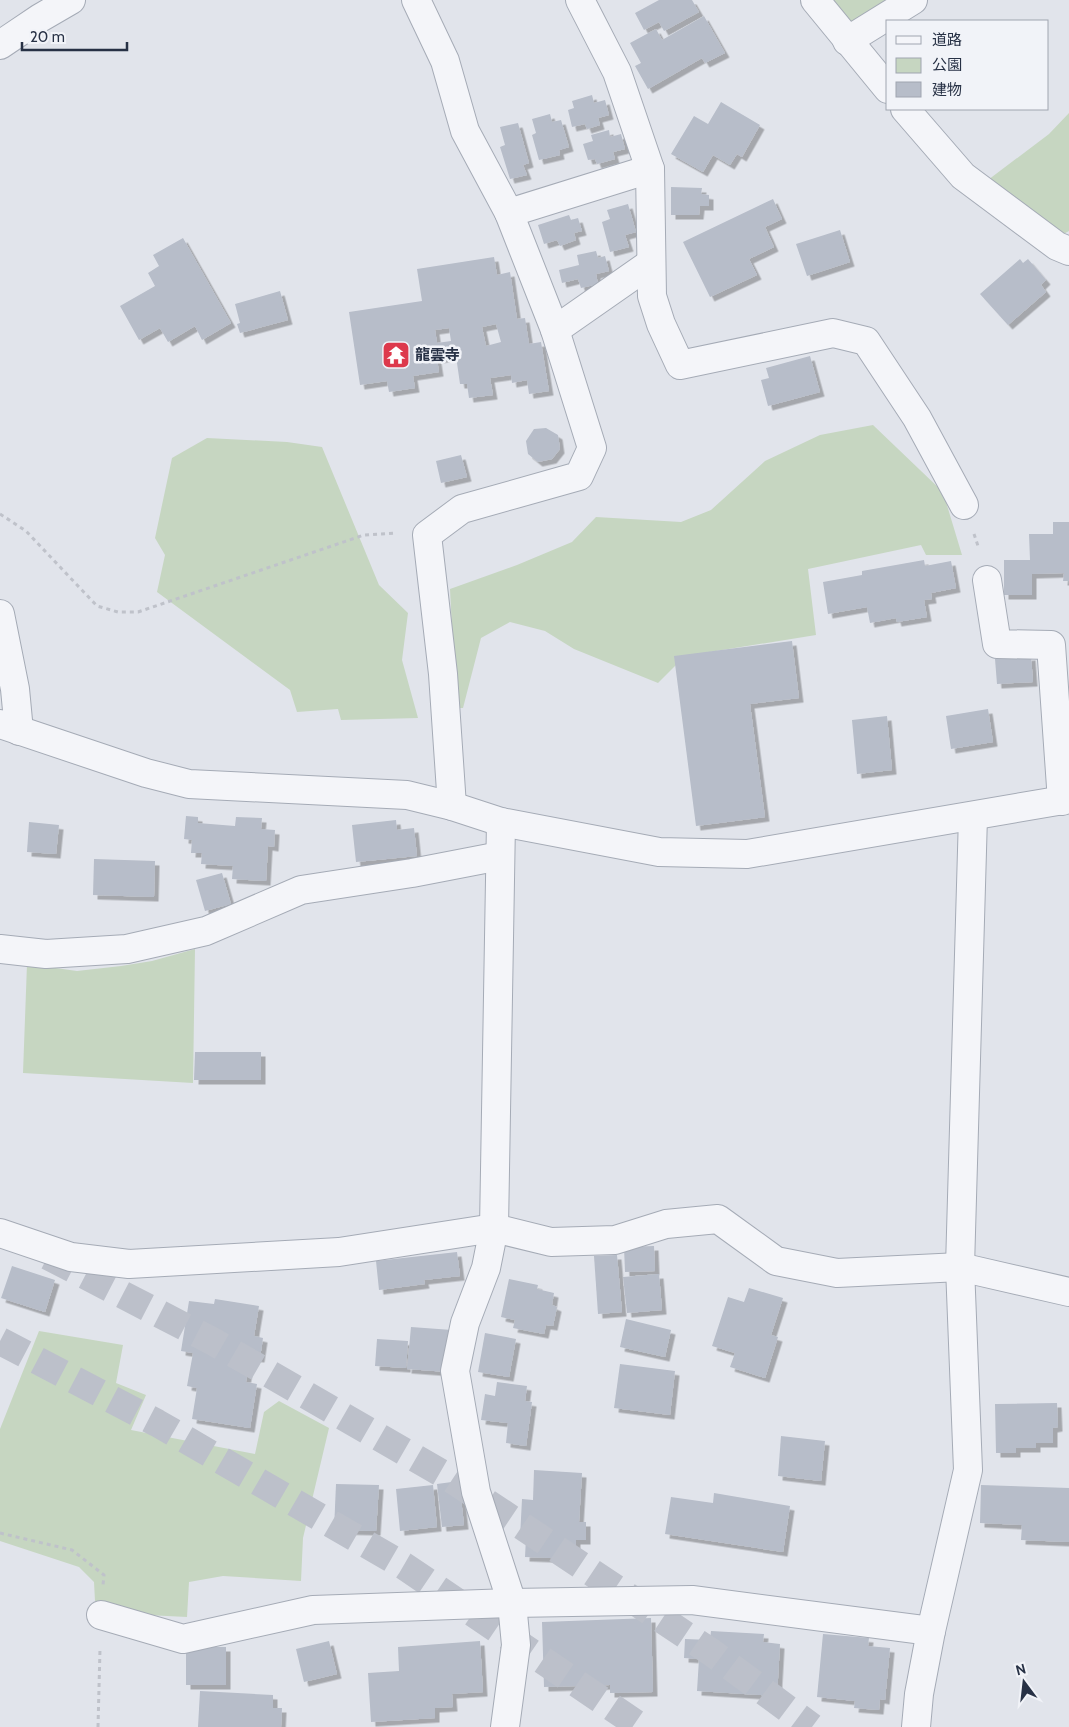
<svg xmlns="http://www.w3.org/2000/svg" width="1069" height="1727" viewBox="0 0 1069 1727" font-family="Cabin,'Noto Sans JP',sans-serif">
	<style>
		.green { fill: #c6d6c1 }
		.building { fill: #b7bdc9; fill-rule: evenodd; filter: url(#shadow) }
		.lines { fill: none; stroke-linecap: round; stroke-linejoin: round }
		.highway-tunnel { stroke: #bcc0ca; stroke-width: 28; stroke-dasharray: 28 14; stroke-linecap: butt }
		.minor-casing { stroke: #a5abb6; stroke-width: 30 }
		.path { stroke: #bfc2ca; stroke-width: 3; stroke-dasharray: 4 4; stroke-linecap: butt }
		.minor { stroke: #f4f5f9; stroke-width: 28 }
		.labels { text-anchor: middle; stroke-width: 5; stroke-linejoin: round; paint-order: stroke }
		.poi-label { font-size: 15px; font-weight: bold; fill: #273145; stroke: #f1f3f8; text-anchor: start }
	</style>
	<defs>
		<filter id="shadow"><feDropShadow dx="4.5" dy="4.5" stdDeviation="0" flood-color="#0004"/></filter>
	</defs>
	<rect width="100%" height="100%" fill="#e1e4eb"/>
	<!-- green -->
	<g class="green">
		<polygon points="825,0 907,0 850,32"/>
		<polygon points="1069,113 1069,231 1049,242 984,183 1049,134"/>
		<polygon points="873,425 943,492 962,555 926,555 921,545 808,569 816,635 685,656 658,683 574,649 545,631 510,622 481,638 463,708 456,708 450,589 517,565 572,542 596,517 681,522 711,510 765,461 820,435"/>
		<polygon points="207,438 287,442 322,447 379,585 408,613 402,660 418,718 341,720 338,709 297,712 290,690 157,592 165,555 155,538 172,458"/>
		<polygon points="195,949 193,1083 23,1073 27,964 77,971 121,966 152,961"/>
		<polygon points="39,1331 123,1345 116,1383 146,1395 131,1430 255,1454 264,1412 279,1401 329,1428 303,1538 301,1581 223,1576 189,1582 187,1617 147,1615 95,1601 94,1582 79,1567 0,1541 0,1429"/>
	</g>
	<!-- building -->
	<g class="building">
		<polygon points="659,0 692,0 699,12 664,31 659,22 644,30 635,13"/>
		<polygon points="704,16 725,53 705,63 702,58 648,89 635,66 641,63 630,43 656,29 662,40"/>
		<polygon points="592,95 594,103 605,100 609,115 598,118 600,125 587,129 585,124 572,127 568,110 574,108 572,101"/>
		<polygon points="721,102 760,125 742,157 737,154 730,165 713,155 703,172 671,154 694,116 708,124"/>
		<polygon points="550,114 552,122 561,120 569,147 559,150 560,155 539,160 532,135 536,133 532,119"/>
		<polygon points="518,123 529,163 523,165 527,175 510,179 500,147 505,145 500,127"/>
		<polygon points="609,130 610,137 621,134 625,149 613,152 615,159 597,164 595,159 588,160 583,144 593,141 591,135"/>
		<polygon points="671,187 702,188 701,194 709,195 709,206 700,206 699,215 671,215"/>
		<polygon points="773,199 782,219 765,227 774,247 749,259 757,275 710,297 683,242"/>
		<polygon points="628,204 636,232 625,235 629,247 610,252 602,222 610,219 607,210"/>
		<polygon points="569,215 571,220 578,218 582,231 574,233 576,240 560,246 557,240 544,244 538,225"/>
		<polygon points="840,230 850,262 807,276 796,244"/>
		<polygon points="183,238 231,323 202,340 195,326 168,342 160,328 139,340 120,306 155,286 148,273 159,266 153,255"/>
		<polygon points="596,251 598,258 605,256 609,271 596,274 598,284 581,288 578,279 562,283 559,270 579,265 577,255"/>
		<path d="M494 257 497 275 510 272 517 319 525 318 529 344 541 342 549 391 529 394 527 380 512 383 511 375 490 378 493 395 469 398 467 384H460L456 356 437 359 439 372 413 376 415 388 389 392 387 381 360 385 349 312 422 301 417 269ZM496 324 501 342 486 346 482 327ZM449 328 451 341 437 343 435 330Z"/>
		<polygon points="1020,259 1023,263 1028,259 1046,280 1041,285 1046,292 1008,325 980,294"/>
		<polygon points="280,291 288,320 240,333 237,324 240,323 235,304"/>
		<polygon points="810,356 820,392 768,406 761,380 769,378 766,368"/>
		<polygon points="546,428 558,435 560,449 552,459 538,462 528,454 526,441 534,429"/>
		<polygon points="461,455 467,477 441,483 436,461"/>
		<polygon points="1053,522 1069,522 1069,581 1063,581 1064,573 1032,574 1032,595 1004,595 1004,560 1030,560 1029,534 1053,534"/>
		<polygon points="924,560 925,566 951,561 956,588 931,593 932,599 924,600 927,617 897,622 896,618 870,623 867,607 828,614 823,582 862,575 862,571"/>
		<polygon points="792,641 799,698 750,704 765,817 696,826 674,656"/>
		<polygon points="1031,656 1033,682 997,684 995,659"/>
		<polygon points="988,709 993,742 951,749 946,716"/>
		<polygon points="887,716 892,770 857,774 852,720"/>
		<polygon points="186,816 198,817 198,823 235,826 236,817 262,818 261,829 275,830 274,847 268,846 266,881 232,879 233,866 201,864 202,853 191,853 192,840 184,839"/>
		<polygon points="396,820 397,830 414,828 417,856 356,862 352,825"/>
		<polygon points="29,822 59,825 56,854 27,852"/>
		<polygon points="94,859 155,861 154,897 93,895"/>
		<polygon points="222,873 231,904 205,911 196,880"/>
		<polygon points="195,1052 261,1052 261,1080 194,1080"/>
		<polygon points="654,1246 655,1271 625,1272 624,1247"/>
		<polygon points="457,1252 460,1276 424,1280 425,1284 379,1290 376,1261"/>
		<polygon points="617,1255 622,1312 598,1314 594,1256"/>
		<polygon points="12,1266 55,1280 45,1312 1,1298"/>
		<polygon points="659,1274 662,1310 627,1313 623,1277"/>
		<polygon points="509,1279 538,1285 537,1289 554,1293 552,1305 557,1307 553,1326 546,1325 544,1334 513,1328 515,1320 501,1317"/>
		<polygon points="749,1288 783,1298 771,1335 778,1337 765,1378 730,1367 735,1353 712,1346 728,1297 744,1302"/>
		<polygon points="215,1299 259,1306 254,1336 263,1338 260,1358 250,1357 246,1382 257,1384 250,1428 192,1419 197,1388 187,1386 193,1353 181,1351 189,1301 214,1304"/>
		<polygon points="626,1319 671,1330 665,1357 620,1347"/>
		<polygon points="411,1327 452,1330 448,1372 407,1369"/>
		<polygon points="485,1333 516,1339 509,1377 478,1372"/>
		<polygon points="377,1339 408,1341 406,1368 375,1366"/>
		<polygon points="620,1364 675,1371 670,1415 614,1408"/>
		<polygon points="497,1382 527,1386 525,1401 532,1402 526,1446 506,1443 508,1423 481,1420 485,1394 495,1396"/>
		<polygon points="1057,1403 1058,1427 1053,1428 1053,1443 1036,1443 1036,1448 1016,1448 1016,1453 996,1453 995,1404"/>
		<polygon points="781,1436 825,1441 821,1481 778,1476"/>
		<polygon points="534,1470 582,1473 579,1522 586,1522 586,1540 576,1540 575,1559 525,1557 526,1538 520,1538 522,1499 533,1500"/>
		<polygon points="459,1481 464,1525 442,1527 437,1484"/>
		<polygon points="336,1484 379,1485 376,1531 334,1530"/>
		<polygon points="433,1485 437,1527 400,1531 396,1489"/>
		<polygon points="981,1485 1069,1488 1069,1542 1021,1540 1022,1525 980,1523"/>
		<polygon points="714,1493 790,1506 783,1552 665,1534 671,1497 713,1503"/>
		<polygon points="651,1618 653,1692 610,1693 610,1685 544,1687 542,1622"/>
		<polygon points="711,1631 764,1634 763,1642 780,1644 777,1696 697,1691 699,1659 684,1658 685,1639 710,1640"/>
		<polygon points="823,1634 869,1638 868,1646 890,1648 885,1700 880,1699 879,1710 854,1708 855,1701 817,1697"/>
		<polygon points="329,1641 337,1674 304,1682 296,1649"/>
		<polygon points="480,1641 483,1692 452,1694 453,1707 435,1708 435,1718 371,1722 368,1673 399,1671 398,1647"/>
		<rect x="186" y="1647" width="40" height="38"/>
		<polygon points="200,1691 273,1695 273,1708 282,1708 281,1727 198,1727"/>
	</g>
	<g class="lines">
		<!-- highway-tunnel -->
		<g class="highway-tunnel">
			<polyline points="48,1256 214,1342 450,1478 711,1652 812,1727"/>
			<polyline points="0,1341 157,1423 404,1566 641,1727"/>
		</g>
		<defs>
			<g id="minor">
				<polyline points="416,0 445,61 465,131 509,213 555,330 592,448 579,476 462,509 427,535 443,674 452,806"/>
				<polyline points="580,0 617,72 650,169 652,296 661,324 680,365 833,333 866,341 917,418 964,505"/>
				<polyline points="815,0 888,89"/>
				<polyline points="847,41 913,0"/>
				<polyline points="0,45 40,18 71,0"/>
				<polyline points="905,109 963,176 1057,246 1069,251"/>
				<polyline points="509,213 650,169"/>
				<polyline points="555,330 651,263"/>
				<polyline points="987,580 997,644 1051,645 1062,801"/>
				<polyline points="0,614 15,689 19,731"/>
				<polyline points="0,724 146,773 189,784 407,795 452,806 501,822 659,852 747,854 1069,799"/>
				<polyline points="501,822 494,1228 486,1268 465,1323 455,1371 476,1492 512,1603 516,1645 505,1727"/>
				<polyline points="0,949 46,954 127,949 206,931 301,890 412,873 500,856"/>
				<polyline points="0,1233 71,1257 129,1264 339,1252 494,1228 551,1242 615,1240 666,1224 718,1219 776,1261 837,1273 960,1267 1069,1292"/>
				<polyline points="101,1615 183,1639 313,1610 512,1603 692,1600 931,1631"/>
				<polyline points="916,1727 919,1694 931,1631 968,1470 960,1267 973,816"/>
			</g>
		</defs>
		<!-- minor casing -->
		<use href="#minor" class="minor-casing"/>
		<!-- path -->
		<g class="path">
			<polyline points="0,514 26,531 97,606 118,612 138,612 364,535 396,533"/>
			<polyline points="974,534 979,549"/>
			<polyline points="0,1533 72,1550 104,1575 103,1585"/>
			<polyline points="98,1727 100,1649"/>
		</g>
		<!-- minor -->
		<use href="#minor" class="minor"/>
	</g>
	<!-- icons -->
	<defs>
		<symbol id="temple-square" viewBox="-11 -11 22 22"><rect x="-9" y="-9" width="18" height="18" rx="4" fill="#dd394c" stroke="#f1f3f8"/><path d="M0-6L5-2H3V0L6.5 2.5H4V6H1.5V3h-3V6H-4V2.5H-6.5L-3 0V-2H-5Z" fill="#fff"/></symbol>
	</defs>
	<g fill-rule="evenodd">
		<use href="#temple-square" x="380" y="339" width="32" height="32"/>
	</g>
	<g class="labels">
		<!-- poi labels -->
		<g class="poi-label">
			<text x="415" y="360">龍雲寺</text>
		</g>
	</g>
	<!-- legend -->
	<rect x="886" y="20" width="162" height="90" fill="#f1f3f8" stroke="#a0a5b0"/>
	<rect x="896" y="36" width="25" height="8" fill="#f4f5f9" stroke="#a0a5b0"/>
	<text x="932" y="45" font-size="15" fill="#273145">道路</text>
	<rect x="896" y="58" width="25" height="15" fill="#c6d6c1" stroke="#a0a5b0"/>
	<text x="932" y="70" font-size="15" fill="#273145">公園</text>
	<rect x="896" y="82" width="25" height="15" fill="#b7bdc9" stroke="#a0a5b0"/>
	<text x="932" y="95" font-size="15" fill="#273145">建物</text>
	<!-- north arrow -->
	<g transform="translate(1024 1682) rotate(345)" stroke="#f1f3f8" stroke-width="4" paint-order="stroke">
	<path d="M0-4L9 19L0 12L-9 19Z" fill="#273145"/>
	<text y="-8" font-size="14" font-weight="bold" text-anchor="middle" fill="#273145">N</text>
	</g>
	<!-- scale -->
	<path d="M22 42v8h105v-8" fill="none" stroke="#273145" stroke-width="2.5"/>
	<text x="30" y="42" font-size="15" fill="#273145" stroke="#f1f3f8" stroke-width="4" paint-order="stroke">20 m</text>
</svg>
